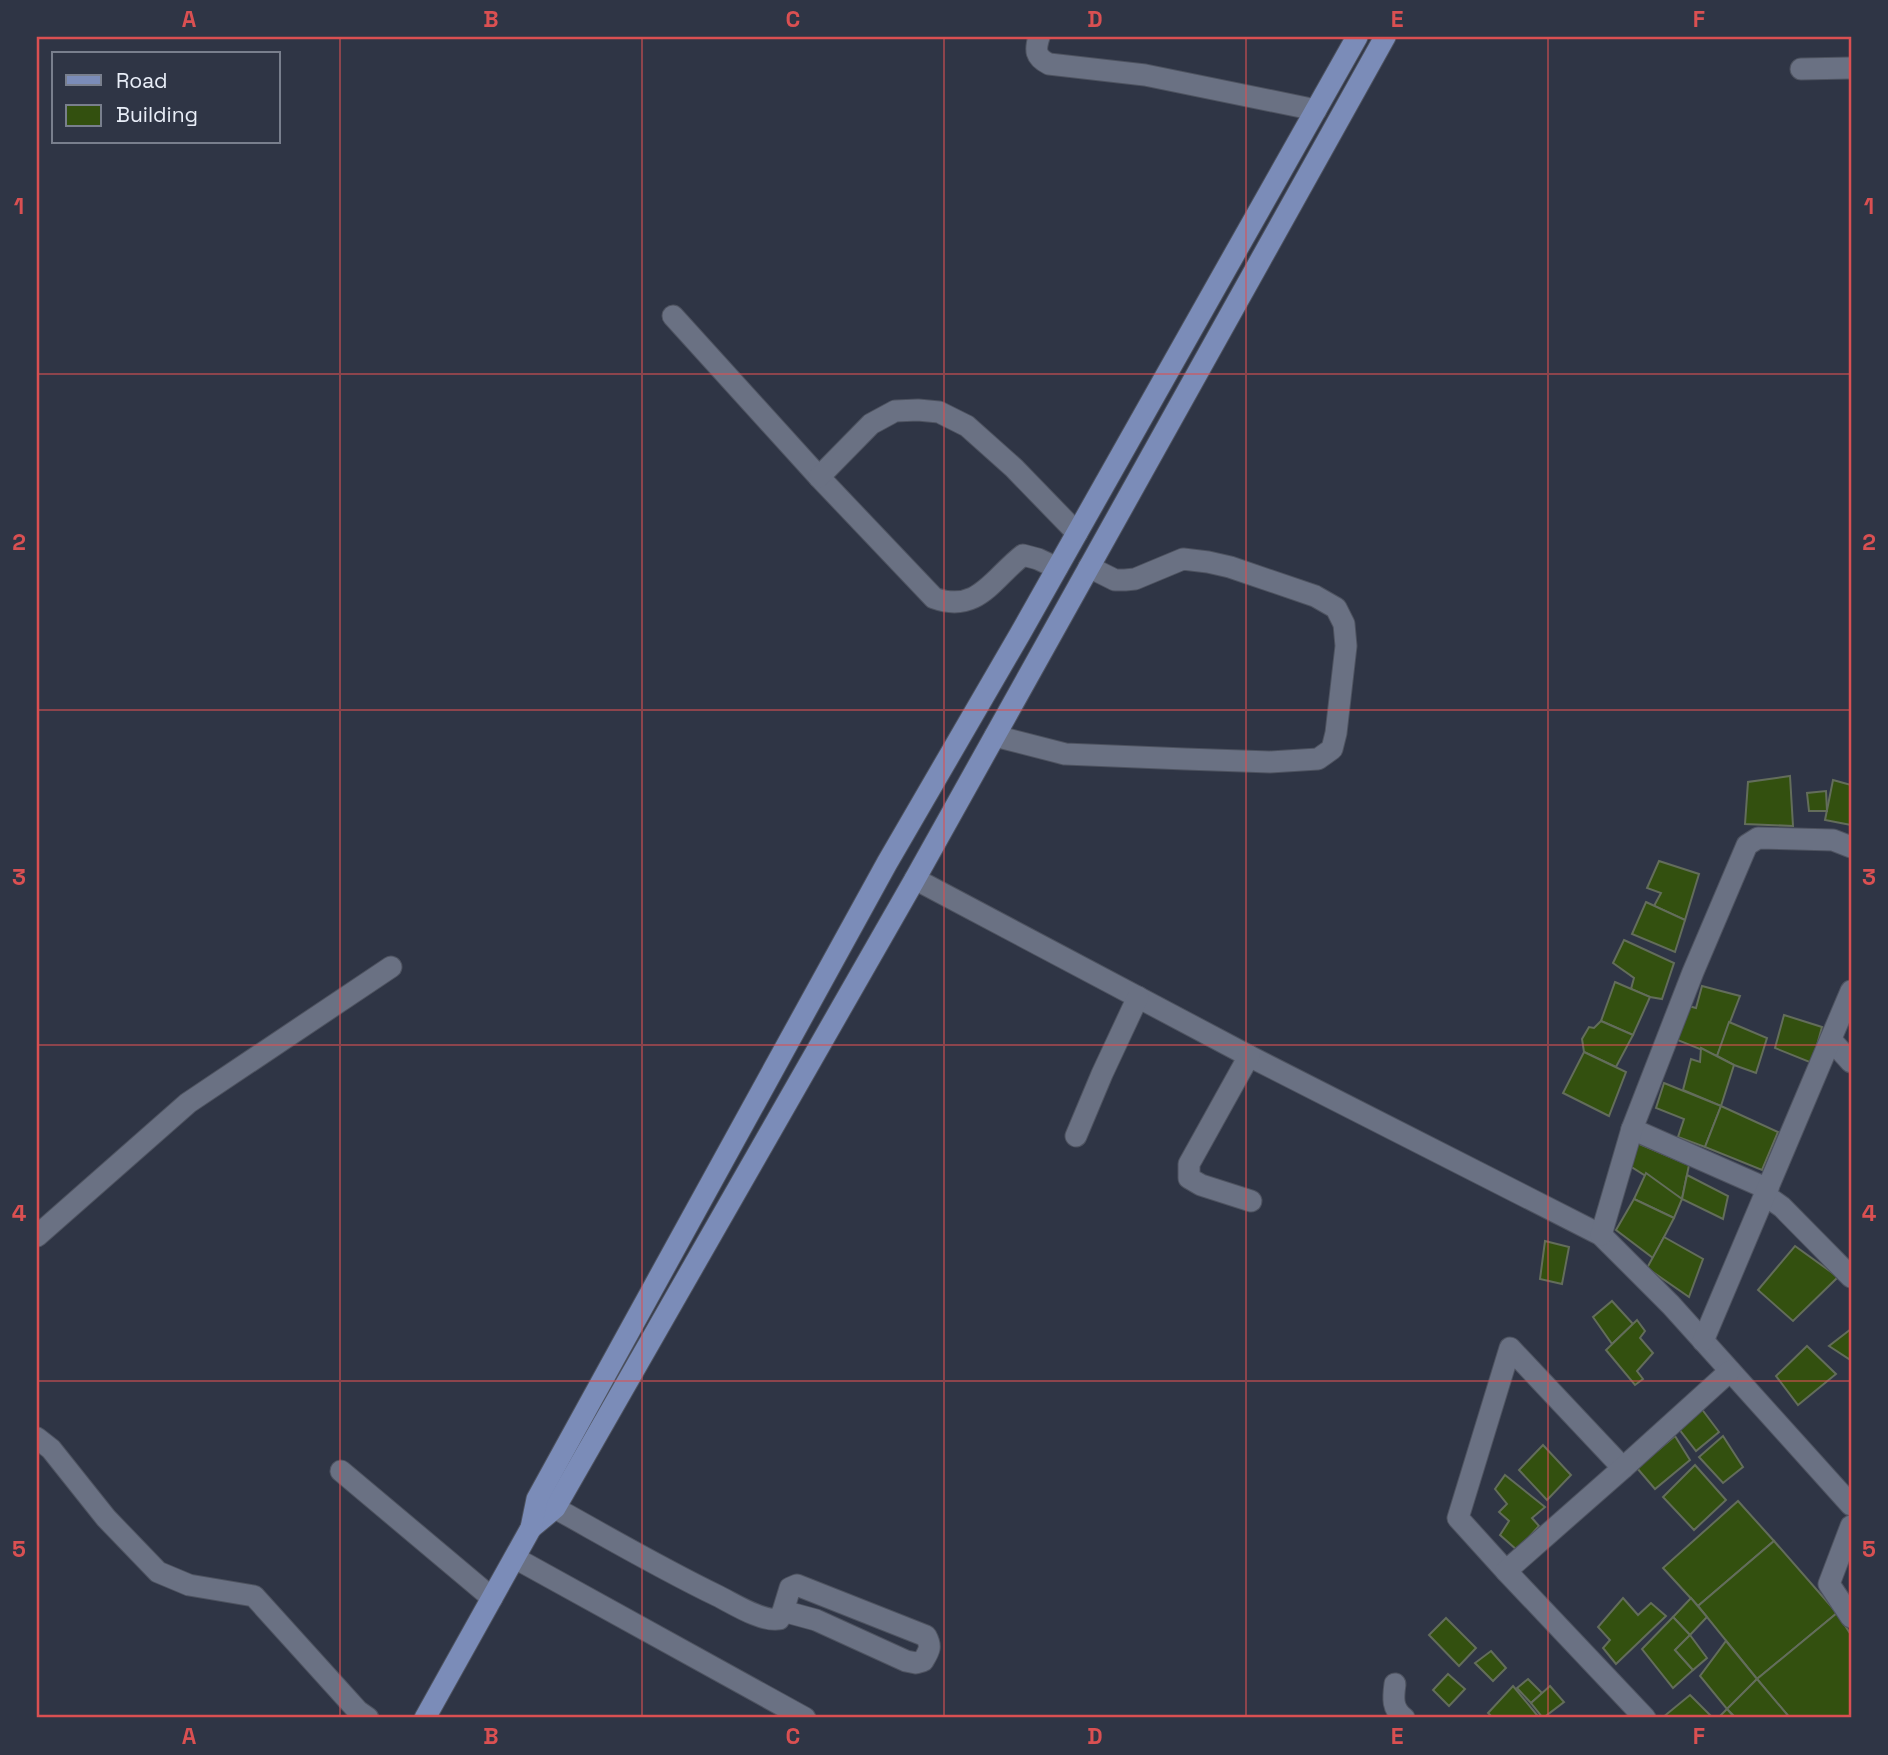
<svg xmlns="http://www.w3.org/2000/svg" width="1888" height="1755" viewBox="0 0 1888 1755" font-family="'Space Grotesk',sans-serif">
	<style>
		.building { fill: #33500f; stroke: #636d5b; stroke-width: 2 }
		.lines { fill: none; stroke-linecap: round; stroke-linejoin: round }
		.minor-casing { stroke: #4e5360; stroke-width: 23 }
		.major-casing { stroke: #4e5360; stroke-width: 23 }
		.minor { stroke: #6a7183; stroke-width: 21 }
		.major { stroke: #7b8cb8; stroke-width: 21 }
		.grid { fill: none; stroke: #da5052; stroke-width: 2; stroke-opacity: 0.55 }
		.neatline { fill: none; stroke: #da5052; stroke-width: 2.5 }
		.grid-label { font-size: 23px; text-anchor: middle; font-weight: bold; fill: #da5052 }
	</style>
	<rect width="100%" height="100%" fill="#2f3545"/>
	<!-- building -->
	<g class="building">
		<polygon points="1790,776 1793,826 1745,824 1748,782"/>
		<polygon points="1833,780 1851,785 1851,825 1825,820"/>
		<polygon points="1826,791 1827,811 1809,811 1807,793"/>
		<polygon points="1659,861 1699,874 1685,920 1654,906 1661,893 1647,888"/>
		<polygon points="1646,902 1685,920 1675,952 1632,934"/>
		<polygon points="1624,940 1674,963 1662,999 1650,997 1631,989 1634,978 1613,963"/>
		<polygon points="1615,982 1650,997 1633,1035 1601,1021"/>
		<polygon points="1702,986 1740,996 1717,1056 1675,1039 1681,1004 1696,1008"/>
		<polygon points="1784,1015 1822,1027 1812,1063 1775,1048"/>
		<polygon points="1601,1021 1633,1035 1616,1067 1584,1052 1582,1039 1589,1027 1594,1028"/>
		<polygon points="1729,1022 1767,1038 1756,1073 1734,1065 1717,1056"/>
		<polygon points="1701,1048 1734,1065 1721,1106 1683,1090 1691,1059 1700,1062"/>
		<polygon points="1584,1052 1626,1072 1609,1116 1563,1093"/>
		<polygon points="1664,1083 1721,1106 1705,1147 1678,1137 1684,1119 1656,1108"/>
		<polygon points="1721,1106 1778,1132 1762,1170 1705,1147"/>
		<polygon points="1637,1143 1689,1165 1682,1199 1630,1166"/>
		<polygon points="1646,1173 1682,1199 1674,1218 1634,1199"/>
		<polygon points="1687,1175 1728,1196 1723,1219 1682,1199"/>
		<polygon points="1634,1199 1674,1218 1653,1258 1616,1230"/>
		<polygon points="1664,1237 1703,1259 1689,1297 1647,1268"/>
		<polygon points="1545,1241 1569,1247 1562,1284 1540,1279"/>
		<polygon points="1795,1246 1838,1277 1793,1321 1758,1290"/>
		<polygon points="1612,1301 1633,1324 1612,1344 1593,1317"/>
		<polygon points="1637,1320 1645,1331 1640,1338 1653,1353 1637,1371 1643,1379 1635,1385 1606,1350"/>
		<polygon points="1851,1329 1851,1356 1849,1359 1829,1346"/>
		<polygon points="1807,1346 1836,1374 1798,1405 1776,1376"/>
		<polygon points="1701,1408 1719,1432 1696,1451 1679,1429"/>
		<polygon points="1675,1436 1690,1460 1655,1489 1637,1468"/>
		<polygon points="1723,1436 1743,1467 1723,1483 1699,1457"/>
		<polygon points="1543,1445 1571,1475 1547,1500 1519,1470"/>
		<polygon points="1695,1465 1726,1500 1694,1530 1663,1497"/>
		<polygon points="1505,1475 1545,1507 1532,1518 1539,1526 1517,1550 1500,1535 1509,1521 1499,1512 1507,1504 1495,1489"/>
		<polygon points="1738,1501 1774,1541 1698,1606 1663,1568"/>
		<polygon points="1774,1541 1837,1613 1757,1679 1698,1606"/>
		<polygon points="1623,1598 1638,1615 1651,1603 1666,1616 1616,1664 1603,1648 1610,1640 1598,1627"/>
		<polygon points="1691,1598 1707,1617 1690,1635 1673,1617"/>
		<polygon points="1837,1613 1851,1635 1851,1718 1790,1718 1757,1679"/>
		<polygon points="1673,1617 1690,1635 1675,1650 1693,1670 1673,1688 1642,1649"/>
		<polygon points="1446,1618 1476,1648 1459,1666 1429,1635"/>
		<polygon points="1690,1635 1707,1658 1693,1670 1675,1650"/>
		<polygon points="1726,1641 1757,1679 1727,1709 1700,1676"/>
		<polygon points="1491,1651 1506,1668 1493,1681 1475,1663"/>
		<polygon points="1448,1674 1465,1689 1449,1706 1433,1690"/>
		<polygon points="1528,1679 1542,1693 1531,1703 1517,1688"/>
		<polygon points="1757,1679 1790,1718 1736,1718 1727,1709"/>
		<polygon points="1513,1686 1537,1715 1534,1718 1493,1718 1488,1713"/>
		<polygon points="1550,1686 1564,1702 1543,1718 1531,1703"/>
		<polygon points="1690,1695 1713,1718 1662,1718"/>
		<polygon points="1727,1709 1735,1718 1718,1718"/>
	</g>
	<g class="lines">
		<defs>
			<g id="minor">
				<path d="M1039 37C1035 50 1035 57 1049 64L1145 75 1316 110"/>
				<polyline points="1801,69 1851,68"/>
				<path d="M673 316 819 477 934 598C978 614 993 578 1023 555L1038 559 1057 568"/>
				<polyline points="819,477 871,424 895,411 918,410 939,412 967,426 1014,468 1077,533"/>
				<polyline points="995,736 1065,754 1185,759 1270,762 1318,759 1332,749 1336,733 1346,646 1344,624 1336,608 1315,596 1230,567 1208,562 1183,559 1135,579 1125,580 1115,580 1089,567"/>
				<polyline points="915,879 1249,1056 1601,1235 1671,1305 1851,1505"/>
				<polyline points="1831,1040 1851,1062"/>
				<polyline points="1249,1056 1189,1164 1189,1178 1201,1185 1251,1201"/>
				<polyline points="1632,1129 1768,1189"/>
				<polyline points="1076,1136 1102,1074 1138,997"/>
				<polyline points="1765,1195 1782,1207 1851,1277"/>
				<polyline points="1601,1235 1632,1129 1693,972 1747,845 1758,838 1833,840 1851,847"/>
				<polyline points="37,1236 188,1103 391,967"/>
				<polyline points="1703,1341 1851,991"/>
				<polyline points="37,1438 51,1449 106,1518 158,1572 189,1585 254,1596 358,1711 368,1718"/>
				<polyline points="341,1471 492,1598"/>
				<path d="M555 1508C609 1538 662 1569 718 1596 734 1604 762 1622 779 1619L783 1611 816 1620 906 1661 916 1663 923 1661C929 1651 932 1647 926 1636L797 1585 790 1588 783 1611"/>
				<polyline points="1851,1526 1829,1584 1851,1617"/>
				<polyline points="515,1558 805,1718"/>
				<polyline points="1506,1571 1458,1518 1510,1348 1623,1468"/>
				<path d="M1395 1684C1393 1698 1392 1709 1404 1718"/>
				<polyline points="1645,1718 1506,1571 1623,1468 1730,1371"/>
			</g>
			<g id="major">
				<polyline points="531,1528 555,1508 915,879 1385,37"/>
				<polyline points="425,1718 531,1528 537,1499 887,863 1020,634 1357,37"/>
			</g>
		</defs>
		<!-- minor casing -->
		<use href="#minor" class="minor-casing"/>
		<!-- major casing -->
		<use href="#major" class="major-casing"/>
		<!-- minor -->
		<use href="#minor" class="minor"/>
		<!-- major -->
		<use href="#major" class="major"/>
	</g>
	<!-- grid -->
	<path class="grid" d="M340 37V1718M642 37V1718M944 37V1718M1246 37V1718M1548 37V1718M37 374H1851M37 710H1851M37 1045H1851M37 1381H1851"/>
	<!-- border -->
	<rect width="1888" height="1755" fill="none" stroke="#2f3545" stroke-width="77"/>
	<!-- legend -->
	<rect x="52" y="52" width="228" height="91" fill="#2f3545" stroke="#797f8d" stroke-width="2"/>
	<rect x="66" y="75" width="35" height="10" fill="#7b8cb8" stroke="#797f8d" stroke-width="2"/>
	<text x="116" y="88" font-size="21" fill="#e9eef8">Road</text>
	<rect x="66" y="105" width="35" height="21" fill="#33500f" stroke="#797f8d" stroke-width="2"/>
	<text x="116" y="122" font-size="21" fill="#e9eef8">Building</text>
	<rect x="38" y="38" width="1812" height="1678" class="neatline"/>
	<g class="grid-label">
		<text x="189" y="27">A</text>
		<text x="491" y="27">B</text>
		<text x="793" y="27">C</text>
		<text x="1095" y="27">D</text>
		<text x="1397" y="27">E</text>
		<text x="1699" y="27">F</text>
		<text x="19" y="214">1</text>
		<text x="1869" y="214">1</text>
		<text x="19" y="550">2</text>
		<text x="1869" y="550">2</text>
		<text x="19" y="885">3</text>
		<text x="1869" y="885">3</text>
		<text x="19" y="1221">4</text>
		<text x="1869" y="1221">4</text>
		<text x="19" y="1557">5</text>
		<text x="1869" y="1557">5</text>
		<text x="189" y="1744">A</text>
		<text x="491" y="1744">B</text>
		<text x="793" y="1744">C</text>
		<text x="1095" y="1744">D</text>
		<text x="1397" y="1744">E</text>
		<text x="1699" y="1744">F</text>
	</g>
</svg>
